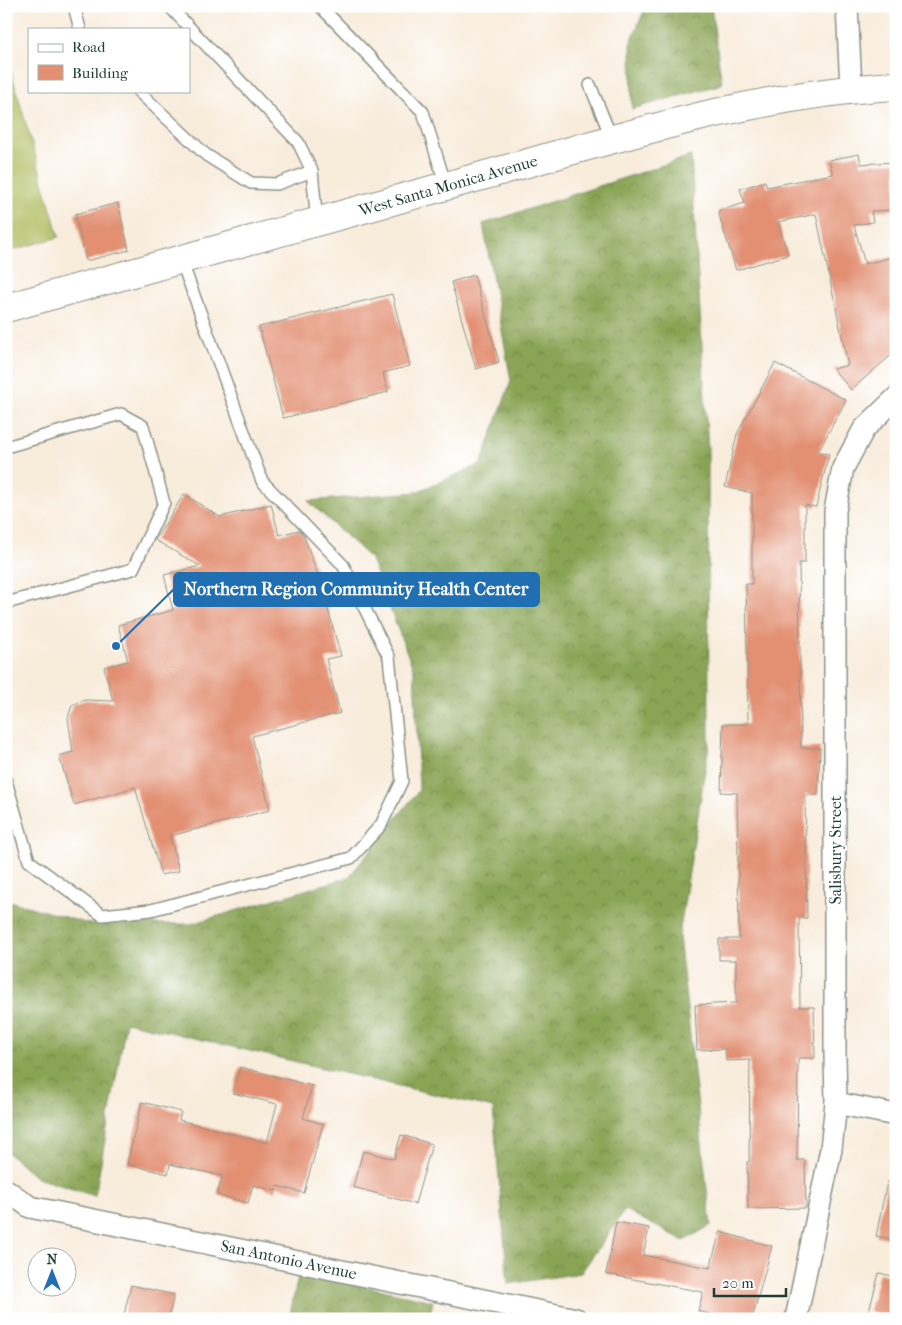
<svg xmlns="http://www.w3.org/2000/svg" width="902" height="1325" viewBox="0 0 902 1325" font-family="'IM FELL French Canon',serif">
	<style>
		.forest { fill: url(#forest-crowns); stroke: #547044 }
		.pitch { fill: #aebc5e; stroke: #667c49 }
		.building { fill: #e28f72 }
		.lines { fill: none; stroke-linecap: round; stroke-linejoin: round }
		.lane-casing { stroke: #8c9488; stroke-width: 14 }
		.street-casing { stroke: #8c9488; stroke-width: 24 }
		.secondary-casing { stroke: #8c9488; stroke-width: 30 }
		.lane { stroke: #fff; stroke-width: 11 }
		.street { stroke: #fff; stroke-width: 21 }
		.secondary { stroke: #fff; stroke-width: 28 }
		.labels { text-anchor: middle; stroke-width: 5; stroke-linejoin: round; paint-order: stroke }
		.street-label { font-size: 16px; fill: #1f3d34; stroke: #fff }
		.leader { fill: none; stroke: #1f6fb2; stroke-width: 2 }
		.callout-dot { fill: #1f6fb2; stroke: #fff; stroke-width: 2 }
		.callout { fill: #1f6fb2; stroke: #1f6fb2; stroke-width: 2 }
		.callout-label { font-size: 18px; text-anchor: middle; font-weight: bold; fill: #fff }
	</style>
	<defs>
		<pattern id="forest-crowns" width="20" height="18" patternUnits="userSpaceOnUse" patternTransform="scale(1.25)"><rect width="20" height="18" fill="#8aa455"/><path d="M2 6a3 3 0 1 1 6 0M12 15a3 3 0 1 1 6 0" fill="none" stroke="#708747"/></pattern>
	</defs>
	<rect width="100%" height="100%" fill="#fff"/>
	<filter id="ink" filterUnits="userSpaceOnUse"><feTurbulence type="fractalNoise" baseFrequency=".02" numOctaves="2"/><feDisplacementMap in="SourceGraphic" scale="10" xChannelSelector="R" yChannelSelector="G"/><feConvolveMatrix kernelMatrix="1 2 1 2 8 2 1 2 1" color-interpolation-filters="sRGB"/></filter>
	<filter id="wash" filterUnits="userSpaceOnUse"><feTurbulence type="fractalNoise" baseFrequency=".0096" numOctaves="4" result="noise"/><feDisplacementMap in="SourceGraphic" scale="20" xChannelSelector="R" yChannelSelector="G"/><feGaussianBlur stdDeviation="1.12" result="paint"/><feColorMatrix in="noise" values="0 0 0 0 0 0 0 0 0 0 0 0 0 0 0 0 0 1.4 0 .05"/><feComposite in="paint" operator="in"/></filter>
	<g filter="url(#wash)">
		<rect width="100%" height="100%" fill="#f8ecdb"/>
		<!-- forest -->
		<g class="forest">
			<polygon points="646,6 711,6 722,84 632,109 631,42"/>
			<polygon points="691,156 708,451 709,745 679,936 711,1225 684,1241 625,1210 581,1273 508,1284 493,1108 126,1022 95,1196 37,1178 6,1151 6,900 89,924 191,924 349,877 419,790 414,671 371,559 308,501 416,492 481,464 511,381 483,224"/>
			<polygon points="299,1272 433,1301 429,1319 289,1319"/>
		</g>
		<!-- pitch -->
		<polygon class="pitch" points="6,55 59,237 6,252"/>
		<g id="blocks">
			<!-- building -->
			<g class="building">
				<polygon points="859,154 861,164 896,162 896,210 871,211 873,222 854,225 865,264 896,256 896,351 851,390 833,369 848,365 816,214 778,222 788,255 736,270 718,211 745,203 740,189 765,181 767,187 833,174 829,160"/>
				<polygon points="118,203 129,250 86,261 75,214"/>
				<polygon points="474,275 499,362 476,369 451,282"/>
				<polygon points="392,294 410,366 383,373 388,392 283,418 259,327"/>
				<polygon points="775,363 846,400 818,452 829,454 816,507 805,505 805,563 799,563 801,748 820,748 818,795 805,795 807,918 799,918 800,1007 814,1007 815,1058 798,1058 797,1160 805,1160 806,1208 748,1209 747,1162 749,1162 750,1060 726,1061 725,1049 697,1050 695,1005 736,1003 736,960 719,960 719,939 739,939 737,793 721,792 723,724 748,724 746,584 752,584 752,493 725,487 737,434"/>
				<polygon points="184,494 220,517 271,504 279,535 299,530 304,536 320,581 341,656 326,659 340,713 252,736 270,810 170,836 179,871 161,875 135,787 74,805 59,756 73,752 68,718 72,705 85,700 113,701 104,667 128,661 118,625 173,610 164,575 200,566 155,540"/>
				<polygon points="240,1067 312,1086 303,1118 323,1124 304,1193 277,1186 276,1191 253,1185 248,1203 217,1195 222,1176 170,1164 168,1174 127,1164 142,1102 181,1112 179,1120 267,1143 277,1104 233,1093"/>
				<polygon points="401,1135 432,1144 415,1204 353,1187 363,1151 394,1159"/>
				<polygon points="887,1182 896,1183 896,1240 876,1236"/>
				<polygon points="616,1222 649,1228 643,1255 710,1268 720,1232 772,1246 752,1319 726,1319 698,1311 703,1292 606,1274"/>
				<polygon points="879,1273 896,1277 896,1317 869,1311"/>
				<polygon points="131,1285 174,1295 168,1319 123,1319"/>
			</g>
		</g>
	</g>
	<g filter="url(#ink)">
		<use href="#blocks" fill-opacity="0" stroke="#8c9488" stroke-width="1"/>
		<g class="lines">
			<defs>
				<g id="lane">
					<polyline points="78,6 75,10 80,29"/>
					<polyline points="169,6 298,142 312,171 317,222"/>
					<polyline points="320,6 423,112 446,186"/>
					<polyline points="590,85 612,139"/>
					<polyline points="138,91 206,155 251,183 277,184 312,171"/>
					<polyline points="6,447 121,414 143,426 164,503 133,569 6,603"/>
					<polyline points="6,781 29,861 102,915 151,910 351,858 381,825 402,781 389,657 343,565 262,481 181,260"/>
				</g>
				<g id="street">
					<polyline points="847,6 851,88"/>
					<polyline points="836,1103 896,1115"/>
					<polyline points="6,1190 30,1207 576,1319"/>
					<polyline points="796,1319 831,1149 836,1103 835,1056 835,511 843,468 864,429 896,398"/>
				</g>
				<path id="secondary" d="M6 308C165 264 323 220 482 176 617 138 754 94 896 86"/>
			</defs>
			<!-- lane casing -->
			<use href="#lane" class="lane-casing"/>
			<!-- street casing -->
			<use href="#street" class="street-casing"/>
			<!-- secondary casing -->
			<use href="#secondary" class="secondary-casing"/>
			<!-- lane -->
			<use href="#lane" class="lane"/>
			<!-- street -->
			<use href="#street" class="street"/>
			<!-- secondary -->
			<use href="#secondary" class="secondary"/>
		</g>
	</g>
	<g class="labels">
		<!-- street labels -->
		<g class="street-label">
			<text transform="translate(448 185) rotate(-16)" y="6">West Santa Monica Avenue</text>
			<text transform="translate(835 850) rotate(-90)" y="6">Salisbury Street</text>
			<text transform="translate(289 1259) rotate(12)" y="6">San Antonio Avenue</text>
		</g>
	</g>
	<!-- callouts -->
	<path class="leader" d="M116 646L174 589"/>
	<circle class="callout-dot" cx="116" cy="646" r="5"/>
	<rect class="callout" x="174" y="573" width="365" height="33" rx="5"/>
	<g class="callout-label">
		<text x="356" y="595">Northern Region Community Health Center</text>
	</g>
	<!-- margin -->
	<rect width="902" height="1325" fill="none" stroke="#fff" stroke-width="25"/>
	<!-- legend -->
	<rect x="28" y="28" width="162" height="65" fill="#ffffff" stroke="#a5b1ae"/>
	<rect x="38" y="44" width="25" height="8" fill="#ffffff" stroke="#a5b1ae"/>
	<text x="72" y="52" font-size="15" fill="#1f3d34">Road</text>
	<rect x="38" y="65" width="25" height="15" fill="#e28f72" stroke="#a5b1ae"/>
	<text x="72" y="78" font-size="15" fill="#1f3d34">Building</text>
	<!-- north arrow -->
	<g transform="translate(52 1272)"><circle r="24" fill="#ffffff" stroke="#a5b1ae"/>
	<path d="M0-4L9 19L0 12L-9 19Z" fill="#1f6fb2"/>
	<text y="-8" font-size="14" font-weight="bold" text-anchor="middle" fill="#1f3d34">N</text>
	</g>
	<!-- scale -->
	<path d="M714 1288v8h72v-8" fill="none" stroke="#1f3d34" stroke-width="2.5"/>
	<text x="722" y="1288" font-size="15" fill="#1f3d34" stroke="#ffffff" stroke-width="4" paint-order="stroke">20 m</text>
</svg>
